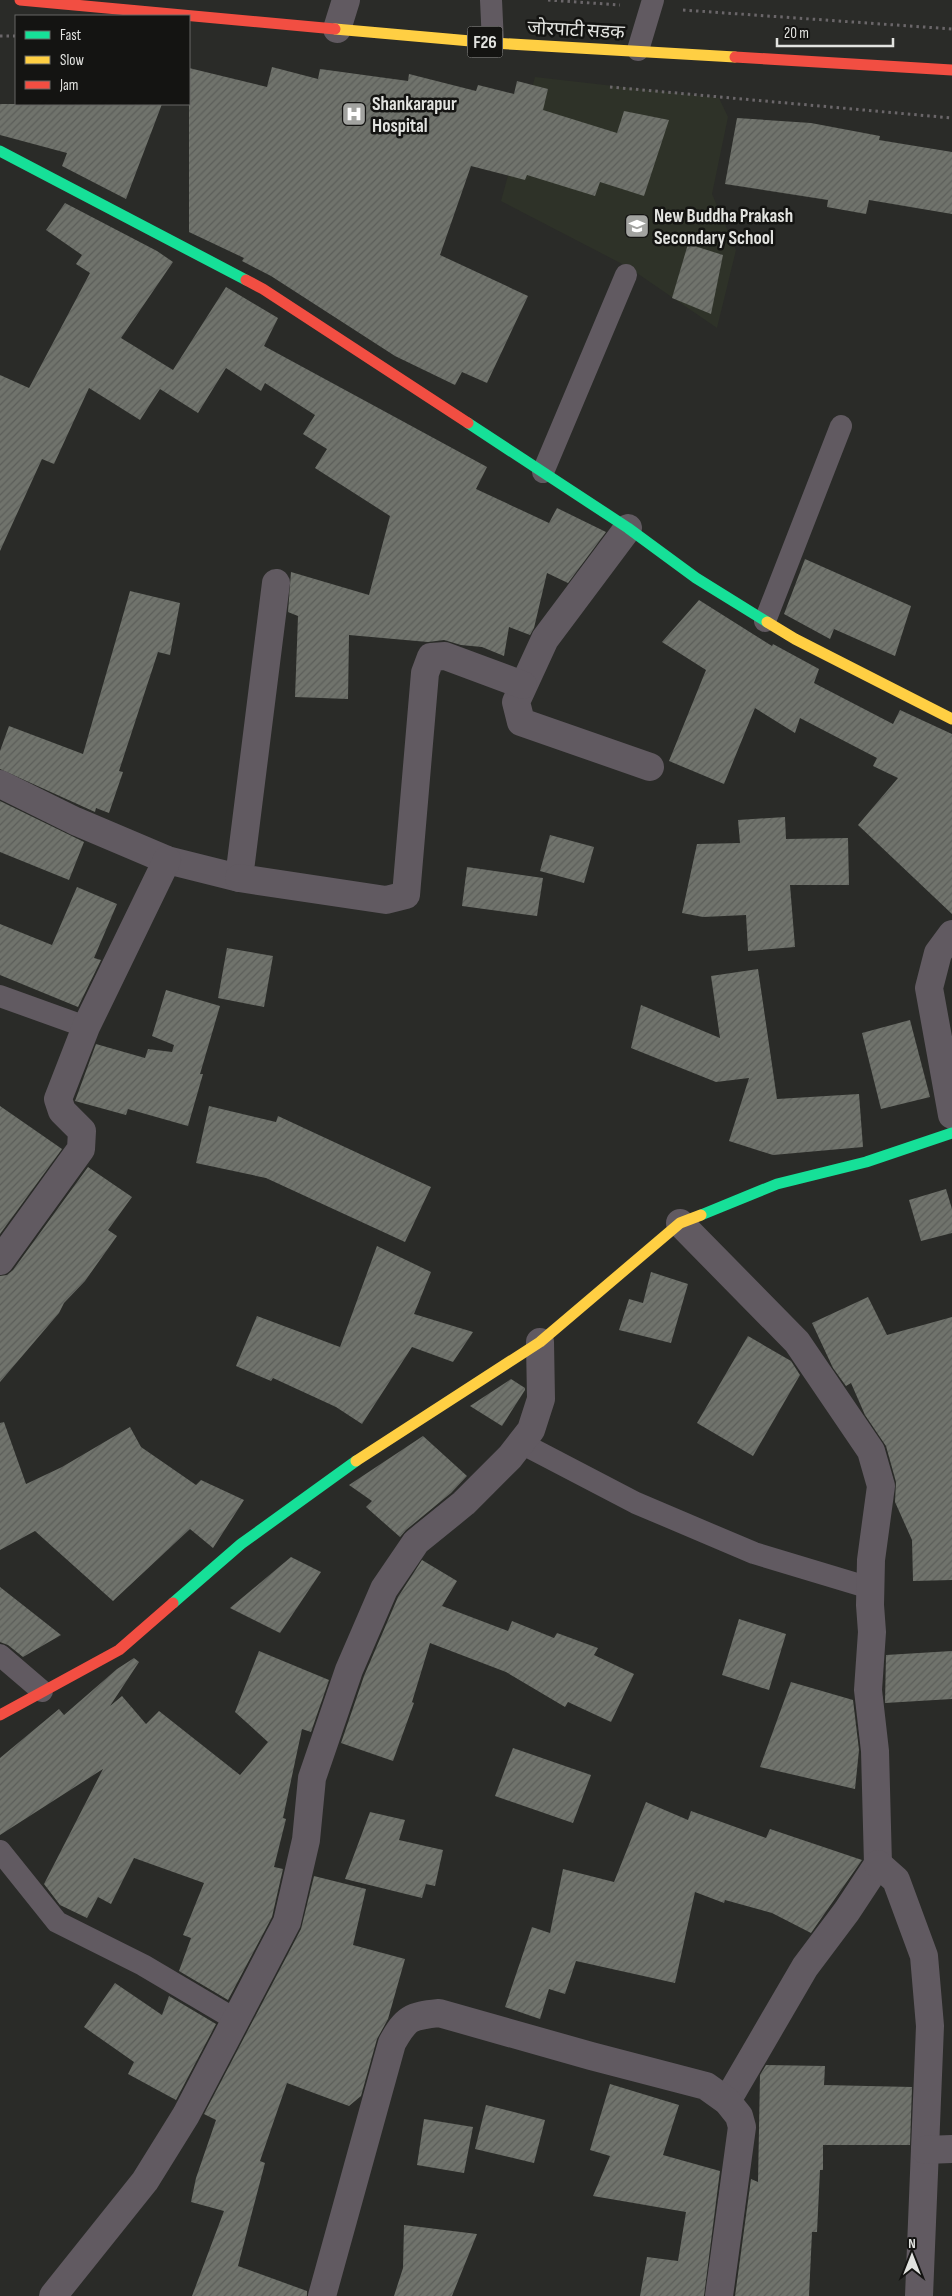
<svg xmlns="http://www.w3.org/2000/svg" width="952" height="2296" viewBox="0 0 952 2296" font-family="'Sofia Sans Condensed','Noto Sans Devanagari',sans-serif">
	<style>
		.built { fill: #2e3228 }
		.building { fill: url(#building-hatch) }
		.lines { fill: none; stroke-linecap: round; stroke-linejoin: round }
		.path { stroke: #6a6669; stroke-width: 3; stroke-dasharray: 2.5 4; stroke-linecap: butt }
		.lane { stroke: #615a61; stroke-width: 22 }
		.street { stroke: #615a61; stroke-width: 28 }
		.fast { stroke: #16e098; stroke-width: 11 }
		.slow { stroke: #ffcf43; stroke-width: 11 }
		.jam { stroke: #f24e42; stroke-width: 11 }
		.labels { text-anchor: middle; stroke-width: 5; stroke-linejoin: round; paint-order: stroke }
		.shield { fill: #141412; stroke: #a4a5a2; stroke-width: 1 }
		.shield-label { font-size: 18px; font-weight: bold; fill: #e2e3e0 }
		.street-label { font-size: 19px; fill: #e2e3e0; stroke: #141412 }
		.poi-label { font-size: 19px; font-weight: bold; fill: #e2e3e0; stroke: #141412; text-anchor: start }
	</style>
	<defs>
		<pattern id="building-hatch" width="6" height="6" patternUnits="userSpaceOnUse" patternTransform="scale(1.25)"><rect width="6" height="6" fill="#70736c"/><path d="M-1 1l2-2M0 6l6-6M5 7l2-2" fill="none" stroke="#5c5e5a"/></pattern>
	</defs>
	<rect width="100%" height="100%" fill="#2a2b28"/>
	<!-- built -->
	<polygon class="built" points="535,77 719,98 728,117 712,194 736,250 717,328 628,267 501,201"/>
	<!-- building -->
	<g class="building">
		<polygon points="272,67 318,79 320,69 408,81 409,74 476,91 478,85 514,94 517,81 548,89 543,110 617,133 624,111 669,120 644,196 600,182 595,196 527,175 525,180 471,166 440,255 528,296 487,383 462,372 455,385 395,356 271,276 242,261 244,258 189,232 189,68 267,87"/>
		<polygon points="0,104 162,104 126,199 62,166 67,153 0,135"/>
		<polygon points="737,118 811,123 880,136 879,140 952,152 952,214 869,200 866,214 827,207 828,200 725,184"/>
		<polygon points="65,203 157,251 173,262 121,338 173,370 226,287 278,318 264,346 487,467 476,489 549,523 557,508 606,532 568,583 547,573 534,628 530,635 509,627 504,656 482,647 461,645 444,640 428,642 349,635 348,699 295,697 298,616 288,612 291,572 369,595 390,516 315,468 327,449 303,434 315,415 265,383 261,391 226,368 198,413 160,389 140,420 89,388 54,464 42,459 0,551 0,375 29,388 90,273 76,264 82,255 46,230"/>
		<polygon points="688,244 723,255 711,314 672,298"/>
		<polygon points="805,559 911,606 895,656 834,629 830,639 784,614"/>
		<polygon points="130,591 180,603 170,655 158,652 119,771 123,772 109,813 96,808 95,812 0,769 0,751 9,726 83,754"/>
		<polygon points="699,600 772,646 773,644 819,669 814,683 893,724 900,710 952,734 952,914 858,825 898,778 873,766 877,758 800,718 795,733 755,708 724,784 669,761 706,670 662,642"/>
		<polygon points="0,801 84,842 69,880 0,852"/>
		<polygon points="785,817 786,839 848,838 849,885 790,885 795,947 748,951 746,915 703,917 682,913 697,844 740,843 738,820"/>
		<polygon points="550,835 594,847 584,883 540,871"/>
		<polygon points="467,867 543,878 537,916 462,906"/>
		<polygon points="77,887 117,904 94,958 101,960 78,1007 0,975 0,924 52,945"/>
		<polygon points="227,948 273,956 264,1007 218,998"/>
		<polygon points="758,969 777,1099 859,1094 863,1147 773,1155 729,1141 749,1078 716,1082 631,1048 641,1005 720,1038 711,976"/>
		<polygon points="166,990 220,1006 200,1074 203,1074 188,1126 128,1109 126,1115 75,1101 96,1044 145,1058 148,1049 172,1052 174,1045 152,1036"/>
		<polygon points="910,1020 930,1097 881,1109 862,1033"/>
		<polygon points="0,1106 62,1149 0,1234"/>
		<polygon points="209,1106 276,1122 278,1116 431,1187 405,1242 266,1178 196,1163"/>
		<polygon points="88,1167 132,1197 108,1230 117,1236 85,1281 64,1303 59,1313 0,1382 0,1276 7,1275 13,1270"/>
		<polygon points="946,1189 952,1209 952,1233 921,1241 909,1200"/>
		<polygon points="377,1246 431,1272 414,1314 473,1332 453,1362 412,1347 362,1424 336,1407 273,1378 271,1381 236,1366 257,1316 340,1347"/>
		<polygon points="651,1272 688,1284 671,1343 619,1330 629,1299 643,1303"/>
		<polygon points="868,1297 887,1335 952,1317 952,1580 913,1581 912,1540 895,1502 896,1482 886,1446 865,1415 851,1383 846,1386 833,1368 812,1323"/>
		<polygon points="748,1336 791,1361 800,1375 753,1456 697,1423"/>
		<polygon points="511,1379 525,1388 525,1390 502,1426 470,1406"/>
		<polygon points="4,1422 26,1484 62,1467 130,1427 141,1447 196,1485 201,1480 244,1500 213,1548 190,1529 113,1601 35,1531 0,1550 0,1423"/>
		<polygon points="423,1436 467,1476 451,1493 406,1530 400,1537 366,1507 372,1501 349,1485"/>
		<polygon points="291,1557 321,1572 280,1633 230,1608"/>
		<polygon points="422,1560 457,1581 442,1606 508,1631 512,1621 554,1638 557,1633 598,1648 594,1655 634,1674 611,1722 568,1702 565,1707 506,1672 430,1643 412,1702 414,1703 393,1761 341,1743 364,1676 398,1597"/>
		<polygon points="0,1587 61,1635 23,1657 8,1645 0,1642"/>
		<polygon points="739,1619 786,1634 769,1690 722,1675"/>
		<polygon points="259,1651 329,1680 311,1732 302,1729 283,1818 286,1819 274,1867 283,1869 272,1917 228,2000 179,1971 191,1938 183,1935 204,1883 134,1858 111,1904 98,1897 87,1918 60,1905 44,1884 103,1769 0,1835 0,1758 59,1709 64,1715 117,1669 134,1658 139,1662 110,1706 122,1696 146,1724 159,1711 240,1775 268,1742 235,1712"/>
		<polygon points="952,1651 952,1699 885,1703 886,1655"/>
		<polygon points="791,1682 853,1700 859,1750 855,1789 760,1767"/>
		<polygon points="513,1748 591,1775 573,1823 495,1796"/>
		<polygon points="646,1802 688,1820 691,1811 766,1838 770,1829 862,1860 811,1933 772,1913 725,1900 724,1903 695,1892 675,1983 576,1961 565,1994 549,1989 540,2019 505,2007 532,1927 550,1933 563,1869 614,1882"/>
		<polygon points="370,1812 405,1820 399,1840 443,1850 435,1886 426,1884 422,1898 345,1879"/>
		<polygon points="314,1876 366,1889 353,1945 405,1959 388,2019 377,2039 361,2096 349,2106 287,2083 260,2161 265,2163 238,2266 307,2291 307,2296 192,2296 224,2211 191,2202 196,2178 216,2120 204,2114 301,1929"/>
		<polygon points="115,1983 162,2015 169,1996 216,2024 176,2100 128,2074 134,2062 84,2027"/>
		<polygon points="766,2065 825,2066 824,2085 912,2087 910,2145 823,2145 823,2170 820,2170 817,2232 812,2232 809,2296 735,2296 751,2179 758,2182 760,2075"/>
		<polygon points="610,2084 679,2105 663,2155 720,2171 704,2296 640,2296 647,2257 678,2261 686,2212 593,2196 610,2156 590,2150"/>
		<polygon points="486,2105 545,2120 534,2163 475,2149"/>
		<polygon points="424,2119 473,2127 464,2173 417,2165"/>
		<polygon points="404,2225 477,2234 452,2296 394,2296 403,2268"/>
	</g>
	<g class="lines">
		<!-- path -->
		<g class="path">
			<polyline points="548,0 620,5"/>
			<polyline points="683,10 952,29"/>
			<polyline points="0,36 16,36"/>
			<polyline points="610,87 952,118"/>
		</g>
		<!-- lane -->
		<g class="lane">
			<polyline points="491,0 493,43"/>
			<polyline points="638,50 653,0"/>
			<polyline points="543,472 626,275"/>
			<polyline points="765,621 841,426"/>
			<polyline points="0,996 86,1027"/>
			<polyline points="521,1443 636,1503 754,1553 870,1588"/>
			<polyline points="0,1655 42,1691"/>
			<polyline points="0,1851 57,1922 143,1965 236,2020"/>
		</g>
		<!-- street -->
		<g class="street">
			<polyline points="337,29 346,0"/>
			<polyline points="628,528 545,639 516,702 521,722 650,767"/>
			<polyline points="0,784 75,821 167,860 239,878 276,583"/>
			<polyline points="239,878 386,900 406,895 425,673 431,657 445,656 523,685"/>
			<polyline points="952,934 938,953 929,988 952,1115"/>
			<polyline points="680,1223 797,1342 871,1451 881,1486 871,1560 870,1605 872,1632 868,1690 875,1751 878,1864 847,1911 805,1967 727,2101"/>
			<polyline points="0,1261 81,1149 82,1131 62,1111 58,1099 86,1027 167,860"/>
			<polyline points="878,1864 896,1880 924,1956 930,2026 919,2296"/>
			<polyline points="925,2150 952,2149"/>
			<polyline points="53,2296 145,2181 186,2115 287,1922 306,1840 312,1778 349,1670 384,1589 416,1542 464,1503 510,1457 531,1430 541,1399 540,1342"/>
			<path d="M322 2296 392 2043C406 2018 410 2016 439 2013L591 2056 706 2086 727 2101 739 2116 742 2127 719 2296"/>
		</g>
		<!-- fast -->
		<g class="fast">
			<polyline points="0,151 246,280"/>
			<polyline points="468,423 628,528 696,578 767,622"/>
			<polyline points="701,1215 777,1184 866,1162 952,1133"/>
			<polyline points="173,1603 241,1544 356,1461"/>
		</g>
		<!-- slow -->
		<g class="slow">
			<polyline points="335,29 493,43 735,57"/>
			<polyline points="767,622 795,639 952,719"/>
			<polyline points="356,1461 540,1342 680,1223 701,1215"/>
		</g>
		<!-- jam -->
		<g class="jam">
			<polyline points="20,0 335,29"/>
			<polyline points="735,57 952,70"/>
			<polyline points="246,280 263,289 468,423"/>
			<polyline points="0,1715 119,1650 173,1603"/>
		</g>
	</g>
	<!-- icons -->
	<defs>
		<symbol id="hospital-square" viewBox="-11 -11 22 22"><rect x="-9" y="-9" width="18" height="18" rx="4" fill="#a2a3a0" stroke="#141412"/><path d="M-5-5h3v3.5h4V-5h3V5h-3V1.5h-4V5h-3Z" fill="#fff"/></symbol>
		<symbol id="school-square" viewBox="-11 -11 22 22"><rect x="-9" y="-9" width="18" height="18" rx="4" fill="#a2a3a0" stroke="#141412"/><path d="M0-5L7-2L0 1L-7-2ZM-4 1L0 2.5L4 1V4Q0 6-4 4Z" fill="#fff"/></symbol>
	</defs>
	<g fill-rule="evenodd">
		<use href="#hospital-square" x="340" y="100" width="28" height="28"/>
		<use href="#school-square" x="623" y="212" width="28" height="28"/>
	</g>
	<g class="labels">
		<!-- shield labels -->
		<rect class="shield" x="467.5" y="26.5" width="35" height="31" rx="4"/>
		<g class="shield-label">
			<text x="485" y="48">F26</text>
		</g>
		<!-- street labels -->
		<g class="street-label">
			<text transform="translate(576 29) rotate(3)" y="7">जोरपाटी सडक</text>
		</g>
		<!-- poi labels -->
		<g class="poi-label">
			<text x="372" y="110">Shankarapur<tspan x="372" dy="22">Hospital</tspan></text>
			<text x="654" y="222">New Buddha Prakash<tspan x="654" dy="22">Secondary School</tspan></text>
		</g>
	</g>
	<!-- legend -->
	<rect x="15" y="15" width="175" height="90" fill="#141412" stroke="#666764"/>
	<rect x="25" y="31" width="25" height="8" fill="#16e098" stroke="#666764"/>
	<text x="60" y="40" font-size="15" fill="#e2e3e0">Fast</text>
	<rect x="25" y="56" width="25" height="8" fill="#ffcf43" stroke="#666764"/>
	<text x="60" y="65" font-size="15" fill="#e2e3e0">Slow</text>
	<rect x="25" y="81" width="25" height="8" fill="#f24e42" stroke="#666764"/>
	<text x="60" y="90" font-size="15" fill="#e2e3e0">Jam</text>
	<!-- north arrow -->
	<g transform="translate(912 2256)" stroke="#141412" stroke-width="4" paint-order="stroke">
	<path d="M0-4L9 19L0 12L-9 19Z" fill="#e2e3e0"/>
	<text y="-8" font-size="14" font-weight="bold" text-anchor="middle" fill="#e2e3e0">N</text>
	</g>
	<!-- scale -->
	<path d="M777 38v8h116v-8" fill="none" stroke="#e2e3e0" stroke-width="2.5"/>
	<text x="784" y="38" font-size="15" fill="#e2e3e0" stroke="#141412" stroke-width="4" paint-order="stroke">20 m</text>
</svg>
